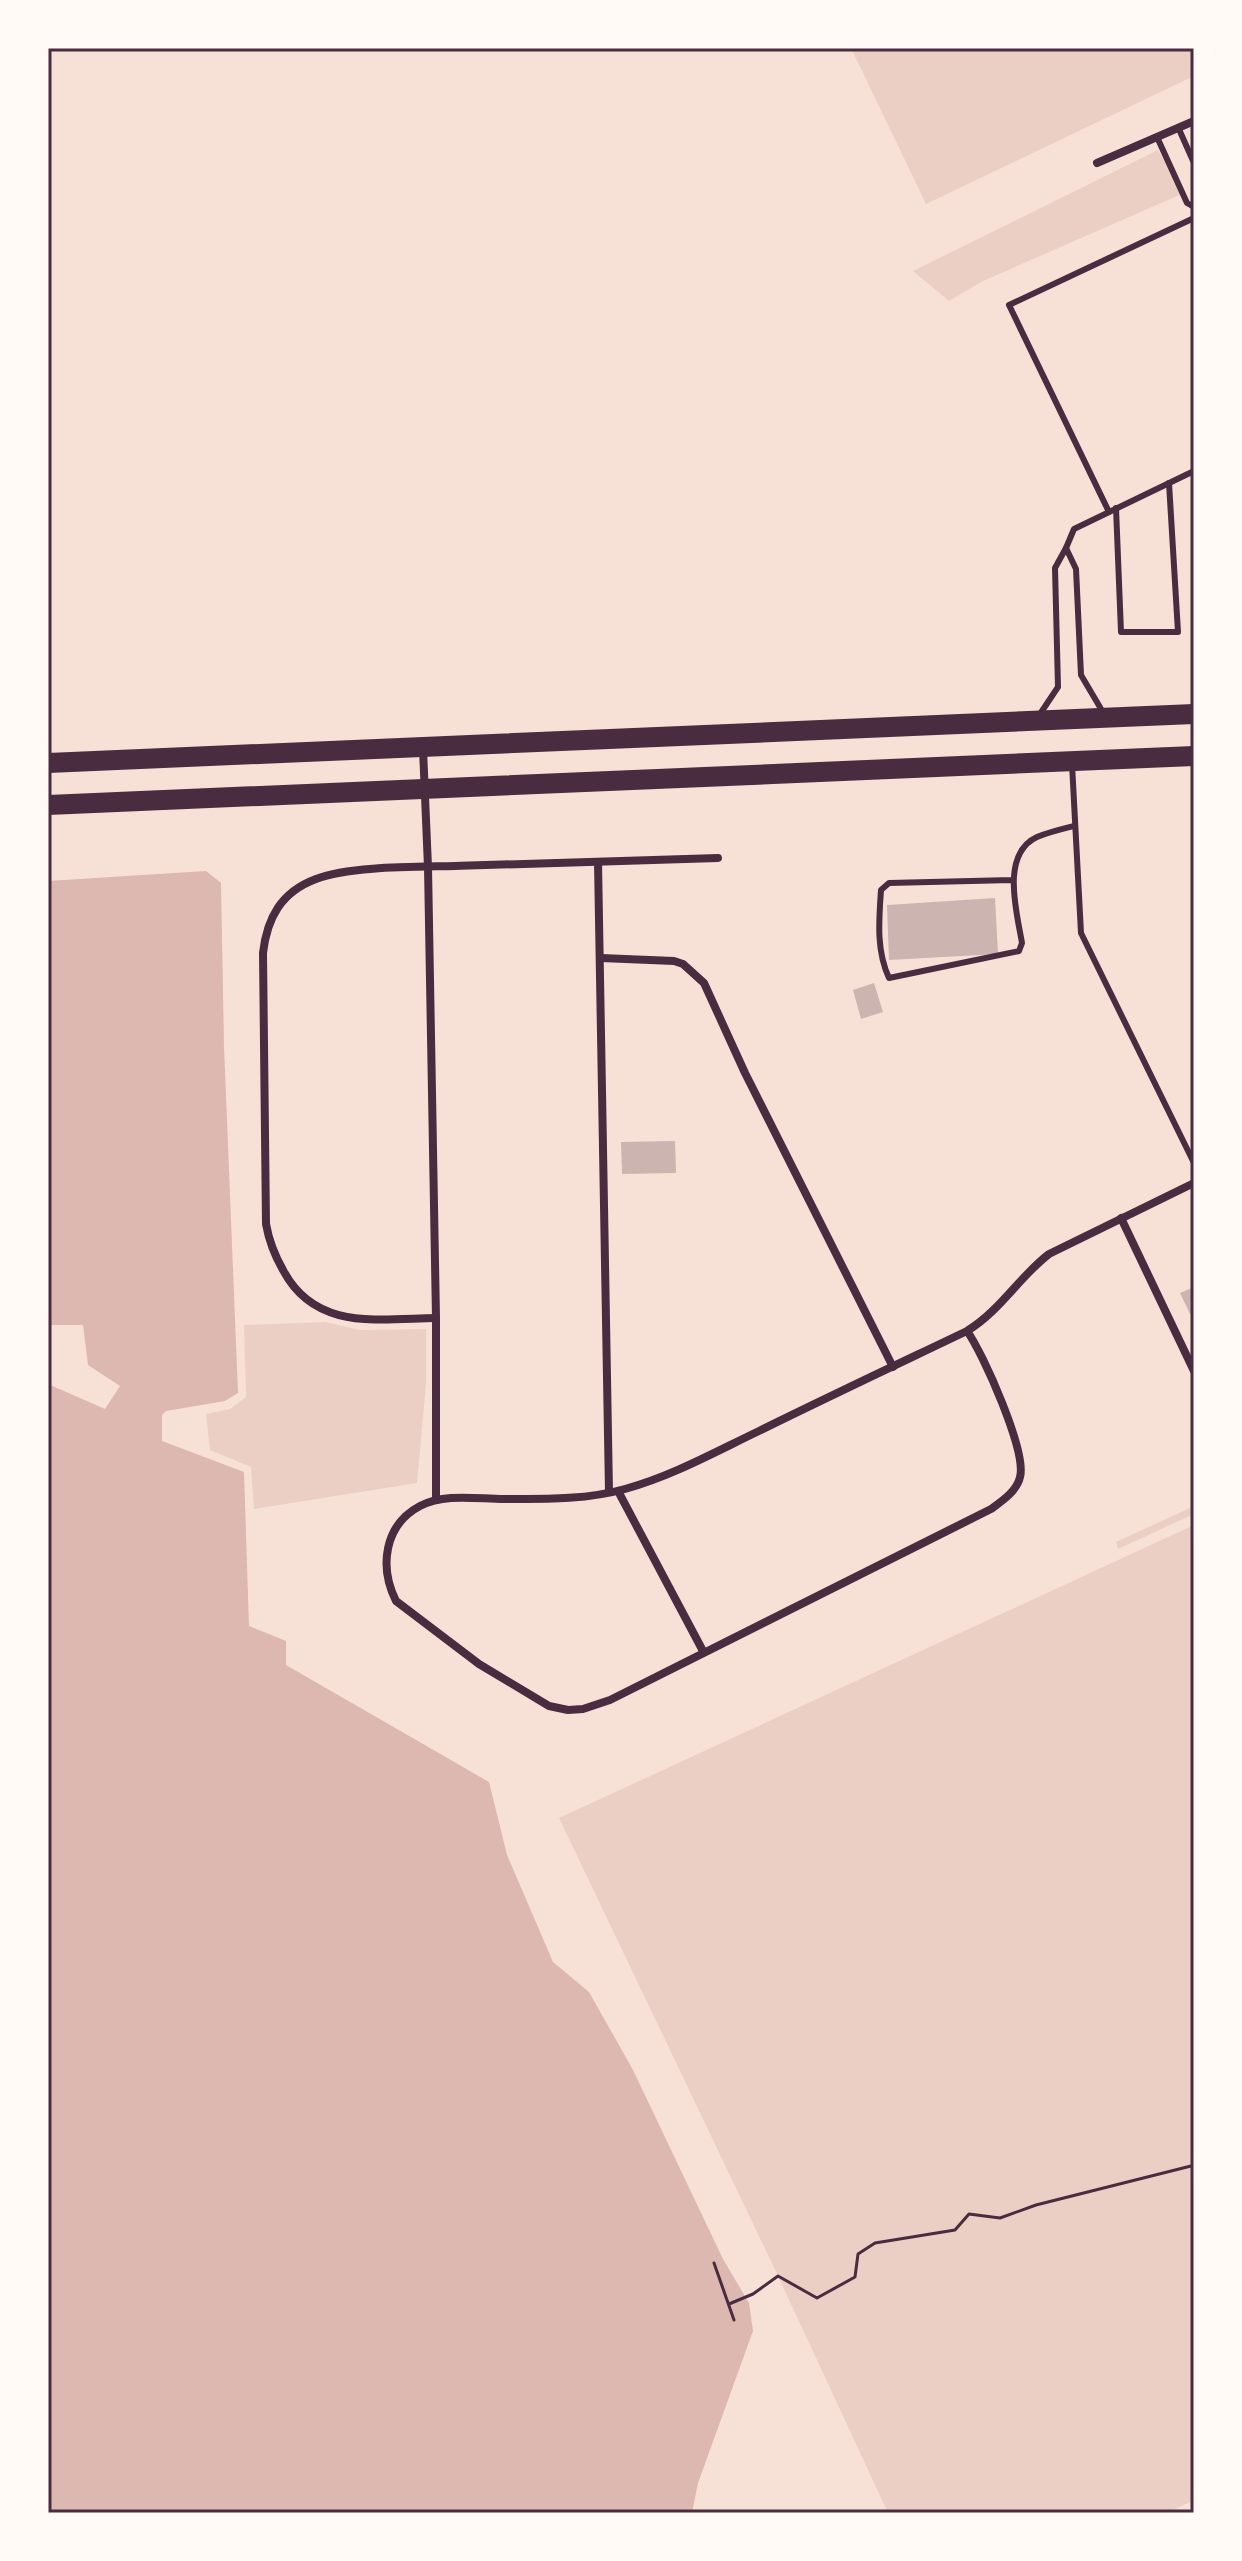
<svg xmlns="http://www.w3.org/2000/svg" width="1242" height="2561" viewBox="0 0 1242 2561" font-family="Karla,sans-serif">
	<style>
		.green { fill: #ebcfc5 }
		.water { fill: #dcb8b0 }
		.building { fill: #ccb4b1 }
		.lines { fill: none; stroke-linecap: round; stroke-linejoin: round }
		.path { stroke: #4a2c40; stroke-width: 3 }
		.service { stroke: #4a2c40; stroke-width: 6 }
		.minor { stroke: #4a2c40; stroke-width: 8 }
		.trunk { stroke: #4a2c40; stroke-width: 20 }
		.neatline { fill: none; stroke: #4a2c40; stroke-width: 3 }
	</style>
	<rect width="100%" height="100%" fill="#f7e1d7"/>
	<!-- green -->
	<g class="green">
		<polygon points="851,48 1194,48 1194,76 926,204"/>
		<polygon points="1158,150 1184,193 983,281 949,301 913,271"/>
		<polygon points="325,1322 360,1330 426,1329 426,1384 417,1483 254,1509 251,1467 210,1450 206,1414 230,1409 246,1397 244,1325"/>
		<polygon points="1194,1506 1194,1514 1118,1549 1116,1542"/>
		<polygon points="1194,1525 1194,2500 1167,2513 888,2513 778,2276 559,1818"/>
	</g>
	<!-- water -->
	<polygon class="water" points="206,871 221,883 224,1046 238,1393 225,1401 166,1411 162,1415 162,1441 244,1472 249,1626 286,1641 286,1665 489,1782 507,1855 553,1962 589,1992 633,2070 723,2259 749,2303 753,2331 698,2483 692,2513 48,2513 48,1384 105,1409 120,1386 88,1365 83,1325 48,1325 48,881"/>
	<!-- building -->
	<g class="building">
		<polygon points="995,898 998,954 889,960 887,905"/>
		<polygon points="874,983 883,1012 861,1019 853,990"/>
		<polygon points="675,1141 676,1173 622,1174 621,1142"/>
		<polygon points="1194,1287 1194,1313 1190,1314 1180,1293"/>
	</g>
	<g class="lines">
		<!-- path -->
		<g class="path">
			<polyline points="714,2263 734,2320"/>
			<polyline points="729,2304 753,2294 778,2276 817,2298 855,2277 858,2254 875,2243 955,2230 969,2214 1000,2218 1036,2205 1191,2166"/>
		</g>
		<!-- service -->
		<g class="service">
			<polyline points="1178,127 1194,163"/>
			<polyline points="1157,137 1187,203 1194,207"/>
			<polyline points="1116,508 1121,632 1178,632 1169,483"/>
			<polyline points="1109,512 1009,305 1194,218"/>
			<polyline points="1066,548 1074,529 1194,471"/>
			<polyline points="1040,714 1058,687 1055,568 1066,548 1076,569 1081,675 1104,714"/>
			<polyline points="1072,764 1081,933 1194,1163"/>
			<path d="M1012 880 889 883 881 890C879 920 876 950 889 978L1019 951 1022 943C1017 913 1000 854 1037 837 1049 832 1062 829 1074 826"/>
		</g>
		<!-- minor -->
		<g class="minor">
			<polyline points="1097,163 1194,121"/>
			<polyline points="423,749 428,867 436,1318 436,1500"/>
			<polyline points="598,862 609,1492"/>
			<polyline points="601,958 674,961 683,964 704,983 745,1073 893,1367"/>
			<polyline points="1121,1218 1194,1371"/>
			<path d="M436 1318C377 1319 315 1331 283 1270 275 1256 269 1241 266 1224L263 953C267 918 281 892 316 879 350 866 417 867 455 866 543 864 631 861 718 858"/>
			<path d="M967 1331C983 1353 1027 1452 1020 1477 1017 1491 1002 1501 991 1509L610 1700 583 1709 568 1710 549 1706 479 1664 396 1601C379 1567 384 1525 420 1506 445 1493 477 1499 504 1499 543 1499 586 1500 625 1489 672 1476 715 1452 759 1431 828 1397 898 1364 967 1331 1001 1310 1019 1277 1049 1254L1194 1183"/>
			<polyline points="618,1491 703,1651"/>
		</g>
		<!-- trunk -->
		<g class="trunk">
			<polyline points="48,763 1194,714"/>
			<polyline points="48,805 1194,756"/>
		</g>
	</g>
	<!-- border -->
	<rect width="1242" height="2561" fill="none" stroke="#fffaf5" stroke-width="100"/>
	<rect x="50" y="50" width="1142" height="2461" class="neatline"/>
</svg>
